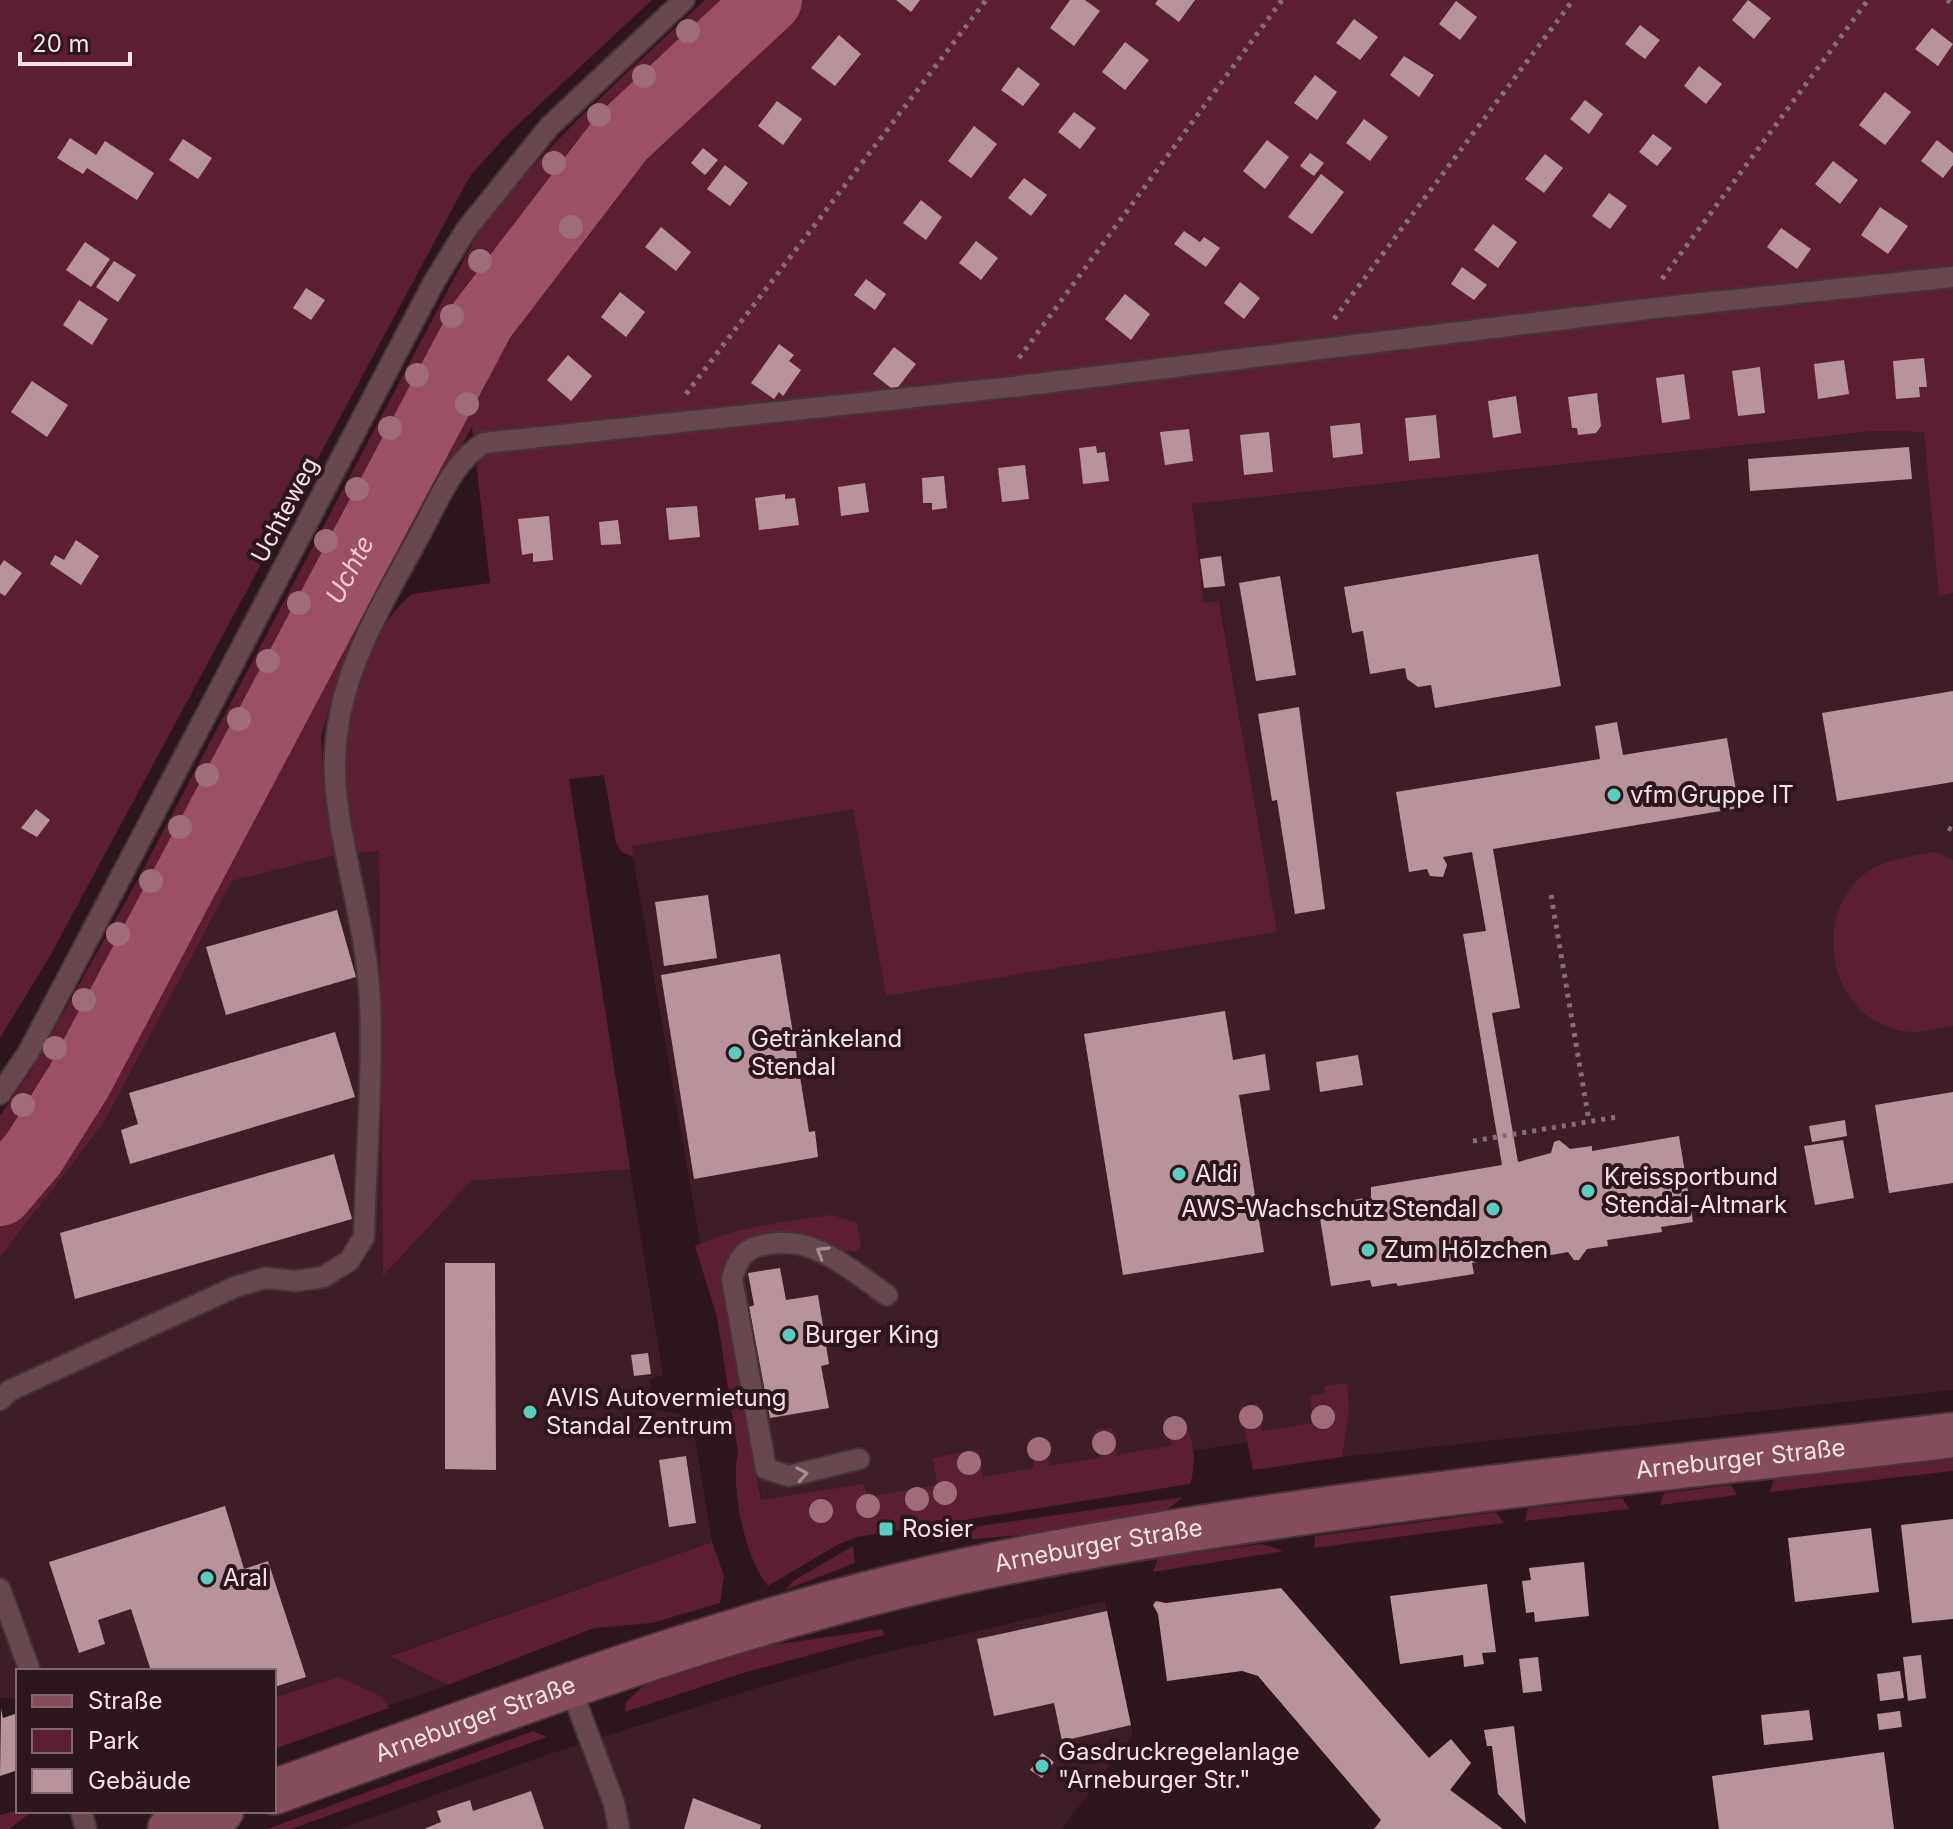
<svg xmlns="http://www.w3.org/2000/svg" width="1953" height="1829" viewBox="0 0 1953 1829" font-family="Inter,sans-serif">
	<style>
		.built { fill: #3e1d26 }
		.green { fill: #5c1f32 }
		.lines { fill: none; stroke-linecap: round; stroke-linejoin: round }
		.river { stroke: #9b5064; stroke-width: 66 }
		.building { fill: #b7949b }
		.service-casing { stroke: #473338; stroke-width: 24 }
		.secondary-casing { stroke: #473338; stroke-width: 48 }
		.path { stroke: #856e74; stroke-width: 5; stroke-dasharray: 4 6; stroke-linecap: butt }
		.service { stroke: #67484f; stroke-width: 20 }
		.secondary { stroke: #864c5c; stroke-width: 44 }
		.tree { fill: #9e6d78 }
		.oneway { stroke: #a78d93 }
		.poi-dot { fill: #59cebf; stroke: #2f151c; stroke-width: 3 }
		.labels { text-anchor: middle; stroke-width: 8; stroke-linejoin: round; paint-order: stroke }
		.street-label { font-size: 24px; fill: #f5e2e6; stroke: #2f151c }
		.poi-label { font-size: 24px; fill: #f5e2e6; stroke: #2f151c; text-anchor: start }
		.water-label { font-size: 26px; font-style: italic; fill: #f6c9d3; stroke: #2f151c }
	</style>
	<rect width="100%" height="100%" fill="#2f151c"/>
	<!-- built -->
	<g class="built">
		<polygon points="1874,431 1924,432 1939,595 1953,594 1953,1390 1342,1457 1337,1429 967,1485 767,1529 722,1282 701,1248 631,846 853,809 886,996 1276,932 1220,602 1204,603 1192,504"/>
		<polygon points="379,851 383,1275 471,1181 630,1169 663,1375 649,1380 655,1410 678,1413 694,1432 712,1542 391,1655 448,1685 274,1746 274,1671 18,1671 18,1706 16,1700 0,1697 0,1257 103,1124 232,881 339,854"/>
		<polygon points="1105,1601 1133,1735 1062,1829 340,1829 549,1754 760,1687 858,1659"/>
	</g>
	<!-- green -->
	<g class="green">
		<polygon points="0,0 652,0 507,135 470,176 50,956 0,1038"/>
		<path d="M705 0H1953V593L1939 596 1924 432 1874 431 1192 504 1204 603 1219 601 1277 932 886 996 853 809 632 846 633 857 622 852 616 843 604 775 569 779 630 1169 471 1181 383 1276 379 851 355 853C351 821 343 787 344 755 345 704 372 626 412 594L490 583 472 427 339 676 321 736 324 790 339 854 232 881 103 1124 0 1257V1116L32 1069 137 881 481 227C547 143 627 73 705 0Z"/>
		<path d="M1935 852 1953 860V1026C1935 1029 1916 1035 1898 1030 1826 1013 1810 911 1870 870 1890 858 1913 856 1935 852Z"/>
		<path d="M832 1215 857 1223 861 1247 857 1251C836 1254 829 1241 810 1235 773 1223 728 1242 722 1282L761 1500 864 1484 867 1497 937 1485 933 1458 979 1449 983 1477 1034 1468 1030 1441 1044 1439 1049 1466 1100 1458 1095 1430 1112 1428 1117 1455 1171 1446 1167 1419 1178 1417C1195 1432 1197 1464 1190 1484L857 1537 837 1545 768 1586C745 1559 730 1486 738 1453L717 1317 695 1246C739 1226 784 1222 832 1215Z"/>
		<polygon points="1347,1383 1349,1409 1342,1457 1253,1470 1240,1407 1257,1404 1262,1431 1313,1423 1310,1395 1325,1393 1324,1386"/>
		<polygon points="1953,1459 1953,1471 1770,1492 1774,1479"/>
		<polygon points="1731,1485 1737,1495 1660,1505 1664,1493"/>
		<polygon points="1183,1497 1161,1514 1044,1533 940,1542 938,1532"/>
		<polygon points="1622,1498 1629,1509 1525,1521 1528,1508"/>
		<polygon points="1496,1512 1504,1523 1314,1548 1315,1536"/>
		<polygon points="712,1542 724,1576 720,1603 652,1623 594,1628 448,1685 390,1656"/>
		<polygon points="1262,1544 1284,1551 1153,1572 1158,1558"/>
		<polygon points="853,1546 855,1563 785,1590 793,1581"/>
		<polygon points="883,1629 884,1635 743,1673 625,1712 626,1702 644,1685 772,1645"/>
		<polygon points="339,1677 382,1697 389,1708 274,1749 274,1698"/>
		<polygon points="533,1731 547,1737 291,1829 267,1829"/>
		<polygon points="18,1810 33,1811 9,1829 0,1829 0,1815"/>
	</g>
	<g class="lines">
		<!-- river -->
		<path class="river" id="s1" d="M0 1193 33 1154 79 1081 482 320 622 137 769 0"/>
	</g>
	<!-- building -->
	<g class="building">
		<polygon points="896,0 920,0 911,12"/>
		<polygon points="1070,0 1085,0 1100,11 1074,46 1050,28"/>
		<polygon points="1158,0 1195,0 1179,22 1155,4"/>
		<polygon points="1748,0 1771,18 1754,39 1732,20"/>
		<polygon points="1456,1 1477,17 1460,40 1439,24"/>
		<polygon points="1354,19 1378,37 1360,60 1336,43"/>
		<polygon points="1640,25 1660,40 1645,59 1625,44"/>
		<polygon points="1932,28 1953,44 1938,66 1915,49"/>
		<polygon points="839,35 861,54 835,86 811,68"/>
		<polygon points="1125,42 1149,60 1125,90 1102,72"/>
		<polygon points="1404,56 1434,75 1419,97 1390,75"/>
		<polygon points="1699,66 1722,84 1706,104 1684,86"/>
		<polygon points="1018,67 1040,84 1023,106 1001,90"/>
		<polygon points="1315,75 1337,92 1317,120 1294,103"/>
		<polygon points="1885,92 1911,112 1885,145 1859,125"/>
		<polygon points="1585,100 1603,114 1589,134 1570,119"/>
		<polygon points="777,101 802,119 783,145 758,126"/>
		<polygon points="1074,112 1096,128 1080,149 1058,132"/>
		<polygon points="1364,119 1388,137 1370,161 1346,143"/>
		<polygon points="974,126 997,144 971,178 948,161"/>
		<polygon points="1653,134 1672,148 1657,166 1639,152"/>
		<polygon points="70,138 96,155 105,141 154,173 137,200 87,168 83,174 57,158"/>
		<polygon points="183,139 212,158 198,179 169,160"/>
		<polygon points="1267,140 1289,157 1265,189 1243,171"/>
		<polygon points="1937,140 1953,153 1953,165 1943,178 1921,161"/>
		<polygon points="703,148 718,160 705,175 691,163"/>
		<polygon points="1310,153 1324,163 1314,176 1300,166"/>
		<polygon points="1545,154 1563,168 1544,193 1525,179"/>
		<polygon points="1833,161 1858,180 1840,204 1815,184"/>
		<polygon points="725,165 748,183 730,206 707,189"/>
		<polygon points="1321,174 1344,192 1312,234 1288,217"/>
		<polygon points="1024,178 1047,195 1031,216 1008,198"/>
		<polygon points="1609,193 1627,206 1610,229 1592,216"/>
		<polygon points="921,200 942,217 926,240 903,223"/>
		<polygon points="1880,207 1908,226 1888,254 1861,235"/>
		<polygon points="1493,224 1517,242 1498,268 1474,250"/>
		<polygon points="661,227 691,252 676,271 645,247"/>
		<polygon points="1781,228 1811,249 1797,269 1767,247"/>
		<polygon points="1184,231 1200,242 1204,237 1220,248 1206,267 1174,244"/>
		<polygon points="976,241 998,258 981,280 959,263"/>
		<polygon points="85,242 110,259 91,287 66,270"/>
		<polygon points="114,261 136,275 118,302 96,287"/>
		<polygon points="1462,267 1487,285 1474,300 1451,284"/>
		<polygon points="866,279 886,294 875,310 854,295"/>
		<polygon points="1240,282 1260,298 1244,319 1224,303"/>
		<polygon points="306,288 325,300 311,320 293,308"/>
		<polygon points="620,292 645,312 626,337 601,317"/>
		<polygon points="1125,294 1150,314 1131,340 1105,319"/>
		<polygon points="79,300 108,319 92,345 63,325"/>
		<polygon points="779,344 794,355 789,361 801,370 783,396 779,392 774,399 751,383"/>
		<polygon points="894,347 916,364 895,391 873,374"/>
		<polygon points="568,355 592,376 571,401 547,380"/>
		<polygon points="1924,358 1927,387 1919,387 1920,397 1896,399 1893,361"/>
		<polygon points="1844,360 1849,394 1818,399 1814,364"/>
		<polygon points="1760,367 1765,413 1738,416 1732,371"/>
		<polygon points="1684,374 1690,419 1662,423 1656,378"/>
		<polygon points="32,381 68,405 47,437 11,412"/>
		<polygon points="1597,393 1601,426 1596,433 1578,435 1577,428 1572,428 1568,397"/>
		<polygon points="1516,396 1521,433 1493,438 1488,401"/>
		<polygon points="1436,415 1440,458 1409,461 1405,418"/>
		<polygon points="1360,423 1363,454 1333,458 1330,426"/>
		<polygon points="1189,429 1193,461 1165,465 1160,432"/>
		<polygon points="1269,432 1273,472 1244,475 1240,435"/>
		<polygon points="1096,446 1097,453 1105,452 1109,481 1083,484 1079,448"/>
		<polygon points="1909,447 1912,479 1750,491 1748,459"/>
		<polygon points="1025,465 1029,499 1002,502 998,468"/>
		<polygon points="944,476 947,508 932,510 932,503 923,503 922,478"/>
		<polygon points="865,483 869,512 841,516 838,487"/>
		<polygon points="785,494 785,499 795,498 799,525 759,530 755,498"/>
		<polygon points="697,506 700,537 669,540 666,508"/>
		<polygon points="549,516 553,560 533,562 533,553 522,555 518,519"/>
		<polygon points="618,520 621,544 601,545 599,522"/>
		<polygon points="76,540 99,556 81,585 50,564 55,555 64,560"/>
		<polygon points="1538,554 1561,686 1435,708 1431,685 1418,687 1407,679 1405,668 1370,674 1363,631 1352,633 1344,587"/>
		<polygon points="1221,556 1225,586 1204,588 1200,559"/>
		<polygon points="4,560 22,573 5,596 0,593 0,566"/>
		<polygon points="1280,576 1296,675 1256,681 1239,583"/>
		<polygon points="1953,691 1953,782 1837,801 1822,713"/>
		<polygon points="1299,707 1325,909 1295,914 1277,800 1272,801 1258,714"/>
		<polygon points="1617,722 1623,755 1727,738 1739,808 1493,849 1520,1008 1492,1013 1518,1162 1551,1153 1554,1142 1559,1140 1570,1149 1592,1146 1592,1151 1679,1136 1693,1222 1661,1227 1662,1232 1607,1240 1608,1246 1587,1249 1579,1260 1574,1260 1568,1252 1546,1256 1546,1250 1472,1263 1474,1274 1398,1286 1396,1283 1372,1287 1370,1280 1331,1286 1318,1206 1371,1197 1371,1187 1502,1165 1463,934 1486,931 1472,852 1443,857 1447,865 1443,877 1430,876 1427,869 1409,872 1396,792 1600,759 1595,726"/>
		<polygon points="36,809 50,820 37,837 21,828"/>
		<polygon points="708,895 717,958 664,966 655,902"/>
		<polygon points="337,910 356,977 226,1015 206,947"/>
		<polygon points="780,954 809,1132 815,1131 818,1157 694,1179 661,975"/>
		<polygon points="1225,1011 1233,1060 1265,1054 1270,1090 1239,1095 1264,1252 1123,1275 1084,1034"/>
		<polygon points="335,1032 355,1097 130,1164 121,1130 138,1124 129,1093"/>
		<polygon points="1358,1055 1363,1085 1320,1092 1316,1062"/>
		<polygon points="1953,1092 1953,1183 1889,1193 1875,1105"/>
		<polygon points="1845,1120 1847,1136 1812,1142 1809,1126"/>
		<polygon points="1843,1140 1854,1198 1815,1205 1804,1146"/>
		<polygon points="334,1154 352,1219 75,1299 60,1233"/>
		<polygon points="445,1263 495,1263 496,1470 445,1469"/>
		<polygon points="780,1268 786,1300 818,1295 829,1364 821,1366 829,1408 770,1418 749,1307 754,1305 748,1273"/>
		<polygon points="648,1353 651,1374 634,1376 631,1355"/>
		<polygon points="686,1456 696,1523 669,1527 659,1460"/>
		<polygon points="225,1506 244,1569 268,1561 306,1677 274,1687 274,1671 151,1671 131,1609 98,1620 105,1644 79,1653 49,1562"/>
		<polygon points="1953,1519 1953,1619 1912,1623 1901,1525"/>
		<polygon points="1871,1528 1879,1592 1795,1602 1788,1538"/>
		<polygon points="1584,1562 1589,1616 1535,1622 1534,1612 1526,1613 1522,1581 1531,1580 1529,1568"/>
		<polygon points="1487,1584 1496,1652 1482,1653 1484,1664 1464,1667 1463,1655 1400,1664 1390,1596"/>
		<polygon points="1281,1588 1429,1758 1451,1739 1471,1763 1450,1790 1503,1829 1374,1829 1381,1820 1258,1676 1242,1671 1167,1681 1158,1614 1153,1605 1156,1601 1166,1603"/>
		<polygon points="1107,1611 1131,1725 1062,1741 1054,1703 994,1716 977,1639"/>
		<polygon points="1921,1655 1926,1698 1908,1701 1903,1657"/>
		<polygon points="1538,1657 1542,1691 1523,1693 1519,1659"/>
		<polygon points="1900,1671 1904,1698 1880,1701 1877,1674"/>
		<polygon points="1,1709 3,1718 18,1713 18,1770 0,1776"/>
		<polygon points="1809,1710 1813,1740 1764,1745 1761,1715"/>
		<polygon points="1900,1711 1902,1727 1879,1730 1877,1714"/>
		<polygon points="1514,1726 1526,1824 1498,1794 1492,1746 1487,1746 1484,1730"/>
		<polygon points="1884,1752 1894,1829 1719,1829 1712,1776"/>
		<polygon points="1042,1753 1054,1762 1042,1778 1030,1770"/>
		<polygon points="531,1791 544,1829 424,1829 441,1822 437,1811 470,1800 473,1811"/>
		<polygon points="693,1798 761,1825 760,1829 684,1829"/>
	</g>
	<g class="lines">
		<defs>
			<g id="service">
				<polyline points="0,1094 28,1053 434,282 466,230 549,127 684,0"/>
				<path d="M0 1400 9 1391 235 1287 265 1278 296 1281 323 1277 349 1261 364 1237C366 1158 373 1078 370 1000 367 936 347 872 338 808 321 703 371 624 419 536 437 504 451 463 484 443L1020 386 1655 308 1953 277"/>
				<path d="M859 1459 789 1476 766 1469 732 1279C738 1256 746 1247 769 1244 816 1236 850 1270 887 1295"/>
				<polyline points="0,1589 30,1671"/>
				<polyline points="570,1686 614,1803 619,1829"/>
				<polyline points="81,1811 86,1829"/>
			</g>
			<g id="secondary">
				<path id="s2" d="M274 1792C509 1707 746 1615 992 1565 1309 1501 1632 1473 1953 1435"/>
				<polyline points="170,1829 221,1811"/>
			</g>
		</defs>
		<!-- service casing -->
		<use href="#service" class="service-casing"/>
		<!-- secondary casing -->
		<use href="#secondary" class="secondary-casing"/>
		<!-- path -->
		<g class="path">
			<polyline points="1947,0 1953,4"/>
			<polyline points="1662,279 1868,0"/>
			<polyline points="1334,319 1573,0"/>
			<polyline points="1019,358 1282,0"/>
			<polyline points="686,394 986,0"/>
			<polyline points="1948,828 1953,830"/>
			<polyline points="1551,895 1589,1121"/>
			<polyline points="1473,1141 1617,1117"/>
		</g>
		<!-- service -->
		<use href="#service" class="service"/>
		<!-- secondary -->
		<use href="#secondary" class="secondary"/>
	</g>
	<!-- trees -->
	<g class="tree">
		<circle cx="688" cy="31" r="12"/>
		<circle cx="644" cy="76" r="12"/>
		<circle cx="599" cy="115" r="12"/>
		<circle cx="554" cy="163" r="12"/>
		<circle cx="571" cy="227" r="12"/>
		<circle cx="480" cy="261" r="12"/>
		<circle cx="452" cy="316" r="12"/>
		<circle cx="417" cy="375" r="12"/>
		<circle cx="467" cy="404" r="12"/>
		<circle cx="390" cy="428" r="12"/>
		<circle cx="357" cy="489" r="12"/>
		<circle cx="326" cy="541" r="12"/>
		<circle cx="299" cy="603" r="12"/>
		<circle cx="268" cy="661" r="12"/>
		<circle cx="239" cy="719" r="12"/>
		<circle cx="207" cy="775" r="12"/>
		<circle cx="180" cy="827" r="12"/>
		<circle cx="151" cy="881" r="12"/>
		<circle cx="118" cy="934" r="12"/>
		<circle cx="84" cy="1000" r="12"/>
		<circle cx="55" cy="1048" r="12"/>
		<circle cx="23" cy="1105" r="12"/>
		<circle cx="1251" cy="1417" r="12"/>
		<circle cx="1323" cy="1417" r="12"/>
		<circle cx="1175" cy="1428" r="12"/>
		<circle cx="1104" cy="1443" r="12"/>
		<circle cx="1039" cy="1449" r="12"/>
		<circle cx="969" cy="1463" r="12"/>
		<circle cx="945" cy="1493" r="12"/>
		<circle cx="917" cy="1499" r="12"/>
		<circle cx="868" cy="1506" r="12"/>
		<circle cx="821" cy="1511" r="12"/>
	</g>
	<!-- one-way arrows -->
	<defs><path id="oneway-chevron" d="M-2-3.5L2.5 0L-2 3.5" fill="none" stroke-width="1.6" stroke-linecap="round" stroke-linejoin="round" transform="scale(2)"/></defs>
	<g class="oneway">
		<use href="#oneway-chevron" transform="translate(822 1252) rotate(-149)"/>
		<use href="#oneway-chevron" transform="translate(802 1474) rotate(-10)"/>
	</g>
	<!-- markers -->
	<g class="poi-dot">
		<circle cx="1614" cy="795" r="8"/>
		<circle cx="735" cy="1053" r="8"/>
		<circle cx="1179" cy="1174" r="8"/>
		<circle cx="1588" cy="1191" r="8"/>
		<circle cx="1493" cy="1209" r="8"/>
		<circle cx="1368" cy="1250" r="8"/>
		<circle cx="789" cy="1335" r="8"/>
		<circle cx="530" cy="1412" r="8"/>
		<rect x="878" y="1521" width="16" height="16" rx="4"/>
		<circle cx="207" cy="1578" r="8"/>
		<circle cx="1042" cy="1766" r="8"/>
	</g>
	<g class="labels">
		<!-- street labels -->
		<g class="street-label">
			<text transform="translate(285 510) rotate(-62)" y="8">Uchteweg</text>
			<text dy="8" stroke="none"><textPath href="#s2" startOffset="1510">Arneburger Straße</textPath></text>
			<text dy="8" stroke="none"><textPath href="#s2" startOffset="862">Arneburger Straße</textPath></text>
			<text dy="8" stroke="none"><textPath href="#s2" startOffset="214">Arneburger Straße</textPath></text>
		</g>
		<!-- poi labels -->
		<g class="poi-label">
			<text x="1630" y="803">vfm Gruppe IT</text>
			<text x="751" y="1047">Getränkeland<tspan x="751" dy="28">Stendal</tspan></text>
			<text x="1195" y="1182">Aldi</text>
			<text x="1604" y="1185">Kreissportbund<tspan x="1604" dy="28">Stendal-Altmark</tspan></text>
			<text x="1477" y="1217" text-anchor="end">AWS-Wachschutz Stendal</text>
			<text x="1384" y="1258">Zum Hõlzchen</text>
			<text x="805" y="1343">Burger King</text>
			<text x="546" y="1406">AVIS Autovermietung<tspan x="546" dy="28">Standal Zentrum</tspan></text>
			<text x="902" y="1537">Rosier</text>
			<text x="223" y="1586">Aral</text>
			<text x="1058" y="1760">Gasdruckregelanlage<tspan x="1058" dy="28">"Arneburger Str."</tspan></text>
		</g>
		<!-- water labels -->
		<g class="water-label">
			<text dy="9" stroke="none"><textPath href="#s1" startOffset="716">Uchte</textPath></text>
		</g>
	</g>
	<!-- legend -->
	<rect x="16" y="1669" width="260" height="144" fill="#2f151c" stroke="#7e676d" stroke-width="2"/>
	<rect x="32" y="1695" width="40" height="12" fill="#864c5c" stroke="#7e676d" stroke-width="2"/>
	<text x="88" y="1709" font-size="24" fill="#f5e2e6">Straße</text>
	<rect x="32" y="1729" width="40" height="24" fill="#5c1f32" stroke="#7e676d" stroke-width="2"/>
	<text x="88" y="1749" font-size="24" fill="#f5e2e6">Park</text>
	<rect x="32" y="1769" width="40" height="24" fill="#b7949b" stroke="#7e676d" stroke-width="2"/>
	<text x="88" y="1789" font-size="24" fill="#f5e2e6">Gebäude</text>
	<!-- scale -->
	<path d="M20 52v12h110v-12" fill="none" stroke="#f5e2e6" stroke-width="4"/>
	<text x="32" y="52" font-size="24" fill="#f5e2e6" stroke="#2f151c" stroke-width="6" paint-order="stroke">20 m</text>
</svg>
